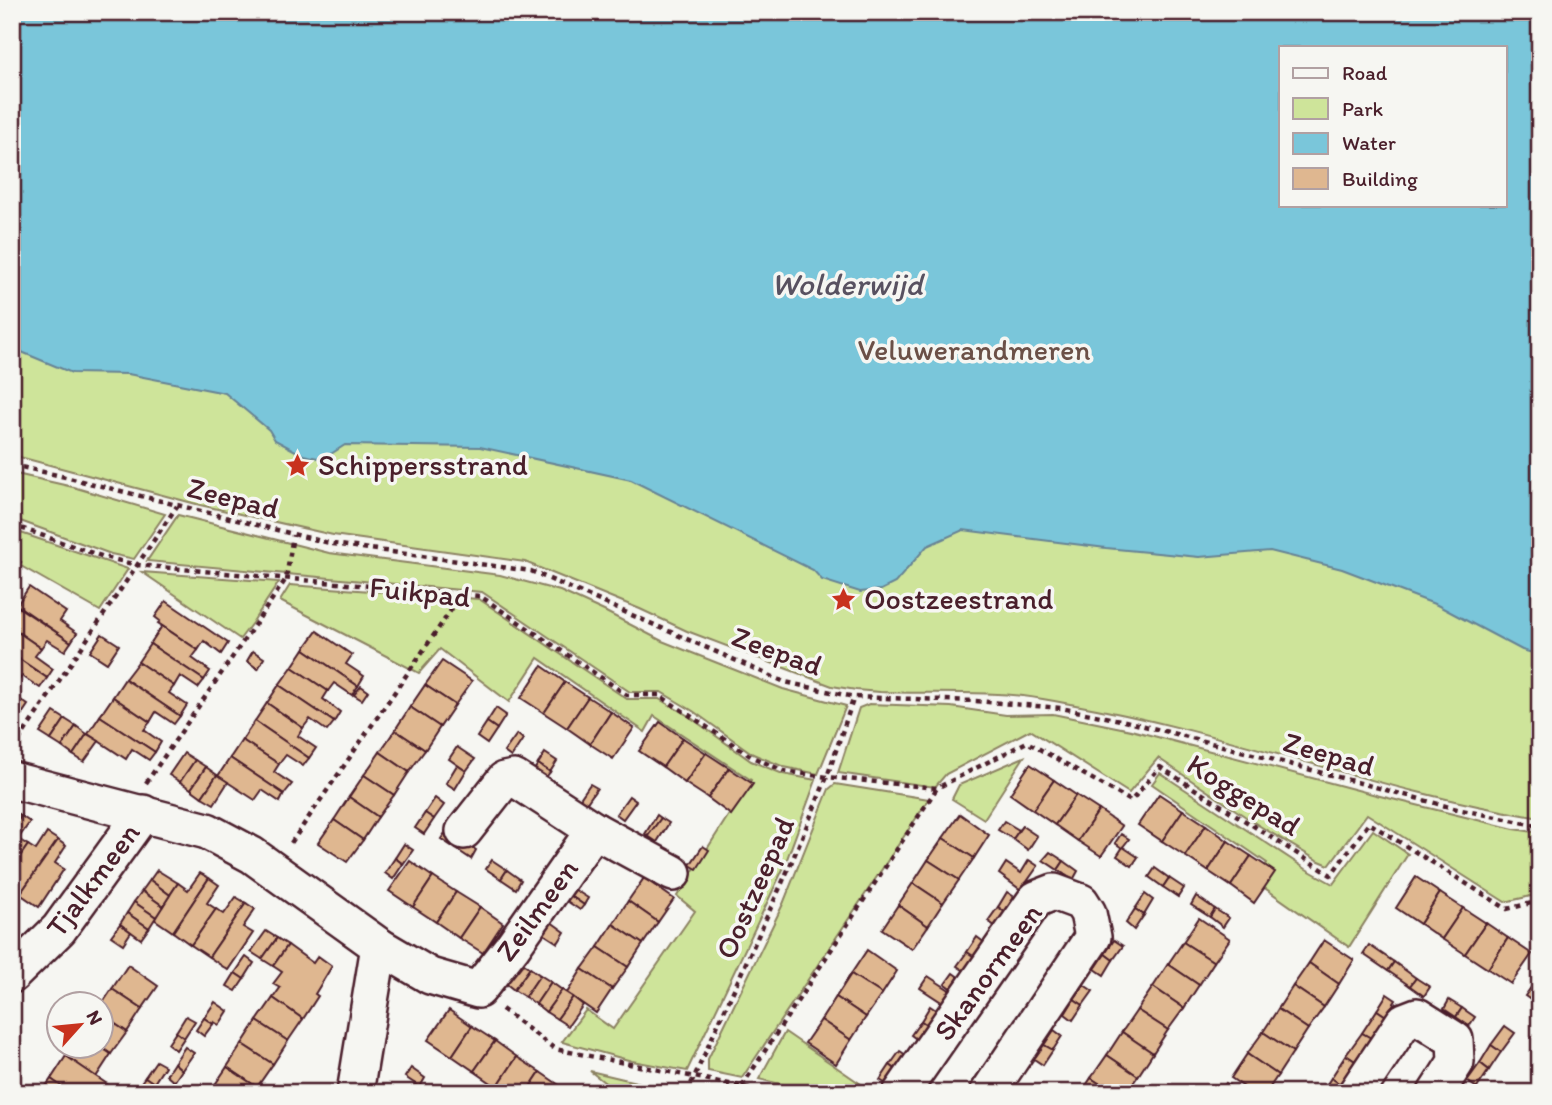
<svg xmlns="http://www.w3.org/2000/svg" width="1552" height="1105" viewBox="0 0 1552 1105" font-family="Itim,sans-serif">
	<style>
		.green { fill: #cee49a; stroke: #8c8262; stroke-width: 2; fill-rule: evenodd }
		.water { fill: #7ac6da; stroke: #678394; stroke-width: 2; fill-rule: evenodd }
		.building { fill: #dfb790; stroke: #4a1f2b; stroke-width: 2 }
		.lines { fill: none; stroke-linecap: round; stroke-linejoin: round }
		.minor-casing { stroke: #4a1f2b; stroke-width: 40 }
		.path { stroke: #4a1f2b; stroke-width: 4.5; stroke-dasharray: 5 5; stroke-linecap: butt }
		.minor { stroke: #f6f6f2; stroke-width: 35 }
		.labels { text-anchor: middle; stroke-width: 7; stroke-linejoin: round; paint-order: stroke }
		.park-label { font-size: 30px; fill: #6b5047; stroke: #f6f6f2 }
		.poi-label { font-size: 30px; fill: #4a1f2b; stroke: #f6f6f2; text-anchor: start }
		.street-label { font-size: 30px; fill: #4a1f2b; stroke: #f6f6f2 }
		.water-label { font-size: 32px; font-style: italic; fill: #585160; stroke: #f6f6f2 }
	</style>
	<rect width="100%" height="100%" fill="#f6f6f2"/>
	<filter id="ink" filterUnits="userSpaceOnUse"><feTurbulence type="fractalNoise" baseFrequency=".0143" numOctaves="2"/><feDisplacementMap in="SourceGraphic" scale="14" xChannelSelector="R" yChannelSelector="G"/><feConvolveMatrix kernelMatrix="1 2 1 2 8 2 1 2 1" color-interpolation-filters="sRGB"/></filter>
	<g filter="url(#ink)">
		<!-- green -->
		<g class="green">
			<path d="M12 12H1540V818C1381 792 1229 732 1070 704 1055 701 1039 698 1023 696 976 691 927 694 880 692L856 690 832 686 687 631 640 609 525 562 333 535 200 505 12 455ZM1281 47H1505V205H1281Z"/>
			<polygon points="12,473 73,487 165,514 134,559 111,554 12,518"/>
			<polygon points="178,515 329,553 500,575 560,591 604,611 662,641 783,689 846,706 818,774 784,767 753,754 693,711 661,692 630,692 482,592 147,561"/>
			<polygon points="12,530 128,569 100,611 12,561"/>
			<polygon points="142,572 279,582 252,623 240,639"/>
			<polygon points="290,585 479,599 627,699 659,699 687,715 751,761 783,774 816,780 784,867 687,1071 632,1061 562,1042 586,1010 613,1029 695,911 677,896 751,780 654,716 645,732 538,658 509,702 440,649 419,673 280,601"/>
			<polygon points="869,704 951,707 1006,715 1053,714 1131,730 1380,796 1514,829 1540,833 1540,894 1505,902 1367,814 1329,865 1317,860 1258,825 1158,758 1129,793 1030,730 946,774 935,787 838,773 859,708"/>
			<polygon points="1024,757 984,819 952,799 959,785"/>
			<polygon points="1160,773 1306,869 1333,884 1373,830 1408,854 1349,947 1256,882 1267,863 1152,784"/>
			<polygon points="835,784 929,799 742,1078 708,1071 708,1059 783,904 829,789"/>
			<polygon points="785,1032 874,1093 818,1093 759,1079"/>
			<polygon points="590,1071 678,1092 618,1093"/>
		</g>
		<!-- water -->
		<path class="water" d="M12 12H1540V655L1522 650 1437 605 1342 569 1270 551 1199 557 1106 548 963 530 927 546 895 583 881 590 860 592 822 580 813 570 631 480 480 447 345 445 323 459 303 455 275 440 269 430 225 393 128 374 72 373 24 353 12 346ZM1281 47H1505V205H1281Z"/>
		<!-- building -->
		<g class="building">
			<polygon points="12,556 21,562 14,573 12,572"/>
			<polygon points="29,587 66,612 60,621 77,633 71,642 17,605"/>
			<polygon points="166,601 228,643 221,654 204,641 198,650 158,623 160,621 155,617"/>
			<polygon points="12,603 71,642 65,651 47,640 41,648 12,628"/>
			<polygon points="162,626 198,650 192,658 210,671 204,680 150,644"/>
			<polygon points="12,628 41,648 35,656 53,669 47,678 12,654"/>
			<polygon points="317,631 352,655 346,664 364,676 358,686 304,649"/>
			<polygon points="102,634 119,645 107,663 90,652"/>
			<polygon points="150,644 204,680 198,688 180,676 174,686 138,662"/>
			<polygon points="304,649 358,686 352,695 334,683 328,691 292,667"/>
			<polygon points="253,651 264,658 258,669 247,661"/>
			<polygon points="12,654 47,678 40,688 22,676 16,684 12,681"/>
			<polygon points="442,661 472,681 455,705 425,685"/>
			<polygon points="138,662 174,686 169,693 187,705 180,716 125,679"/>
			<polygon points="542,666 565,682 544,713 521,698"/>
			<polygon points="292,667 328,691 323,699 340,712 334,722 279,685"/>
			<polygon points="125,679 180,716 174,724 156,712 150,722 113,697"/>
			<polygon points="565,682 588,697 567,728 544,713"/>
			<polygon points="279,685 334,722 327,731 310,719 303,728 267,703"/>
			<polygon points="425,685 455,705 440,727 410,707"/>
			<polygon points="361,686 368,691 362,700 354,695"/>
			<polygon points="12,694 28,705 22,714 12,707"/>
			<polygon points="113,697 150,722 144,730 161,742 155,752 100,716"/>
			<polygon points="588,697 611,712 590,744 567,728"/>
			<polygon points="267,703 303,728 298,736 316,748 309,758 255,721"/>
			<polygon points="12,707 22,714 16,723 12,721"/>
			<polygon points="410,707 440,727 425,750 395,730"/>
			<polygon points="496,708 506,715 497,729 487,722"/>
			<polygon points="54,712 65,719 51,740 40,733"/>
			<polygon points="611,712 634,728 613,759 590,744"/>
			<polygon points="100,716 155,752 149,760 132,749 126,759 88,734"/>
			<polygon points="65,719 76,726 62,747 51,740"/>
			<polygon points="255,721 309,758 303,766 286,755 279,764 242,740"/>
			<polygon points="487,722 497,729 487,744 477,737"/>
			<polygon points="660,722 683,738 663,767 639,751"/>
			<polygon points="76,726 87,734 73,755 62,747"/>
			<polygon points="395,730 425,750 409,772 380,752"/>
			<polygon points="87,734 99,741 84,762 73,755"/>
			<polygon points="517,734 523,739 511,757 504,752"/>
			<polygon points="683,738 706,753 685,783 663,767"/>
			<polygon points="242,740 279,764 274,772 292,784 284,794 230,758"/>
			<polygon points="457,747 475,759 466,771 449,759"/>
			<polygon points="380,752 409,772 394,795 364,775"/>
			<polygon points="184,753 195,760 180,782 169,775"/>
			<polygon points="545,753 557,761 550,772 538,764"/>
			<polygon points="706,753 729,768 708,798 685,783"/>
			<polygon points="230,758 284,794 280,802 262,790 255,800 218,776"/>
			<polygon points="195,760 206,767 191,789 180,782"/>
			<polygon points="538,764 550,772 544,780 533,772"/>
			<polygon points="1030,764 1054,780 1033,810 1010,794"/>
			<polygon points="457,765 466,771 455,789 446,783"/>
			<polygon points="206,767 217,775 202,797 191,789"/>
			<polygon points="729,768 753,784 731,815 708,798"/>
			<polygon points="217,775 228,782 214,804 202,797"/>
			<polygon points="364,775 394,795 378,817 349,797"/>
			<polygon points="1054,780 1076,795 1055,825 1033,810"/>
			<polygon points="590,784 597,788 584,807 577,803"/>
			<polygon points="1159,794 1183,810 1162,841 1138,825"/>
			<polygon points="1076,795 1099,810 1078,841 1055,825"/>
			<polygon points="629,796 636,801 623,819 616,814"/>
			<polygon points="349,797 378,817 363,840 334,820"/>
			<polygon points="435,798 444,805 434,819 425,813"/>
			<polygon points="12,810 21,816 12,830"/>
			<polygon points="1099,810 1122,826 1101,856 1078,841"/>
			<polygon points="1183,810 1206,825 1185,856 1162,841"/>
			<polygon points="425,813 434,819 424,834 415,828"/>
			<polygon points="960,814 989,835 974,858 943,838"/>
			<polygon points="657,815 661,818 648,836 645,834"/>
			<polygon points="21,816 30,822 18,839 28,845 12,868 12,830"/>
			<polygon points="661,818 669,823 657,842 648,836"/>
			<polygon points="334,820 363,840 347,862 318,843"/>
			<polygon points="1004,821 1019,830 1022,826 1013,839 998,830"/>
			<polygon points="1206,825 1228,841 1208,871 1185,856"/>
			<polygon points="1022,826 1037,836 1028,850 1013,839"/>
			<polygon points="447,830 462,840 456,849 441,839"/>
			<polygon points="47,833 58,840 20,894 12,888 12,868 28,845 36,850"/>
			<polygon points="1121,834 1129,839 1122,848 1115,843"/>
			<polygon points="943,838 974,858 959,880 928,860"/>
			<polygon points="58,840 66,846 55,863 64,869 39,907 20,894"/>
			<polygon points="462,840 476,850 471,859 456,849"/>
			<polygon points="1228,841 1251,856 1231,886 1208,871"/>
			<polygon points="404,844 413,850 403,864 395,858"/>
			<polygon points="703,846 709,850 697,869 690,865"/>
			<polygon points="1123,847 1138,857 1132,866 1117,856"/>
			<polygon points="1050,852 1064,861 1058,870 1043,860"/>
			<polygon points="1251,856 1275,872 1254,903 1231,886"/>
			<polygon points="395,858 403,864 393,879 385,873"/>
			<polygon points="492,860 507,870 501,879 486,869"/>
			<polygon points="928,860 959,880 943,903 913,883"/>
			<polygon points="1029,860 1038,866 1021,890 999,874 1006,863 1021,873"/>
			<polygon points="410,861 433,877 413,907 389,891"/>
			<polygon points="1064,861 1078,871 1073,880 1058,870"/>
			<polygon points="1155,868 1169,878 1163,887 1149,877"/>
			<polygon points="157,870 178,883 170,895 150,880"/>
			<polygon points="507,870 521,880 516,889 501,879"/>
			<polygon points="200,873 209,878 173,932 154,919 178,883 188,890"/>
			<polygon points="433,877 456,892 436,922 413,907"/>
			<polygon points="1416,877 1440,893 1420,924 1396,908"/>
			<polygon points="209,878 219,885 207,903 216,909 191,945 173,932"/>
			<polygon points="644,878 674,899 658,922 628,901"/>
			<polygon points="1169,878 1184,888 1178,897 1163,887"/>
			<polygon points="150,880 170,895 163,906 142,891"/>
			<polygon points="913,883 943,903 928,926 898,905"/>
			<polygon points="569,886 588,898 584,905 565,892"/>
			<polygon points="142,891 163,906 156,917 134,902"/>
			<polygon points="456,892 480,907 459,938 436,922"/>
			<polygon points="565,892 584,905 580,910 561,897"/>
			<polygon points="1007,892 1016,898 1006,913 998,907"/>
			<polygon points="1440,893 1463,908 1442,939 1420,924"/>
			<polygon points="1145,894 1153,900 1144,915 1135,909"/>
			<polygon points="1196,896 1215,909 1210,917 1191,905"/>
			<polygon points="236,897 246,903 209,957 191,945 216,909 224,914"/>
			<polygon points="628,901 658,922 643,944 613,924"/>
			<polygon points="134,902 156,917 149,928 127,913"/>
			<polygon points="246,903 255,909 243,927 253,933 228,970 209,957"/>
			<polygon points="898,905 928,926 912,949 882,929"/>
			<polygon points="480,907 503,923 483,953 459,938"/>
			<polygon points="998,907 1006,913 996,927 988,921"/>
			<polygon points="1463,908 1486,923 1465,954 1442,939"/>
			<polygon points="1135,909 1144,915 1134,930 1126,923"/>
			<polygon points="1215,909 1229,918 1223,927 1210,917"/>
			<polygon points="127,913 149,928 141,939 120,924"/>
			<polygon points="1199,918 1230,939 1214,962 1183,942"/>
			<polygon points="547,919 565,932 558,943 539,931"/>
			<polygon points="1486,923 1508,938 1488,969 1465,954"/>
			<polygon points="120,924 131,932 123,944 111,936"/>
			<polygon points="613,924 643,944 628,967 598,947"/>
			<polygon points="266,931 277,938 262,959 251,952"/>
			<polygon points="977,937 985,943 976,958 967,952"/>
			<polygon points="277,938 288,945 273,966 262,959"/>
			<polygon points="1508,938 1532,954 1511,984 1488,969"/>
			<polygon points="1114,940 1123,946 1113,960 1105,954"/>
			<polygon points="1324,940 1354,960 1339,984 1309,963"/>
			<polygon points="1183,942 1214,962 1199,985 1168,964"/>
			<polygon points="288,945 313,963 318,956 332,966 315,994 318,996 303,1019 273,998 280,988 273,984 282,972 273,966"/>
			<polygon points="1369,945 1394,962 1388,971 1363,954"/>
			<polygon points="598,947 628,967 612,989 582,969"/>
			<polygon points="867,950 897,971 882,994 851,974"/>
			<polygon points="967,952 976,958 966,972 957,966"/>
			<polygon points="1105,954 1113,960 1104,975 1095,969"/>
			<polygon points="246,957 254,963 244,979 235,973"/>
			<polygon points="518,960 530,968 514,990 504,982"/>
			<polygon points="1394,962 1416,978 1410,986 1388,971"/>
			<polygon points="1309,963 1339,984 1324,1007 1293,986"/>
			<polygon points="1168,964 1199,985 1184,1008 1153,987"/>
			<polygon points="128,965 158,986 142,1009 112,989"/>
			<polygon points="530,968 540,975 525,997 514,990"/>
			<polygon points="582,969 612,989 596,1013 567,993"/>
			<polygon points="235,973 244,979 236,991 227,986"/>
			<polygon points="953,973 960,978 953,990 945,984"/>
			<polygon points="851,974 882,994 866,1017 836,997"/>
			<polygon points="540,975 551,982 536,1004 525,997"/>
			<polygon points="928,976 951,991 943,1003 920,988"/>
			<polygon points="1416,978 1430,987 1424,996 1410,986"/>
			<polygon points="551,982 562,990 546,1012 536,1004"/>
			<polygon points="1084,985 1093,991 1083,1005 1074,999"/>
			<polygon points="1293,986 1324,1007 1308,1029 1278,1009"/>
			<polygon points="1532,986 1540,992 1540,996 1535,1003 1525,996"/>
			<polygon points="1153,987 1184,1008 1168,1030 1137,1010"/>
			<polygon points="112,989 142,1009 127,1032 102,1015 102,1004"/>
			<polygon points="562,990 573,997 557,1019 546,1012"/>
			<polygon points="1387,994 1396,1000 1386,1016 1377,1010"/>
			<polygon points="573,997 583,1005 568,1026 557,1019"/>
			<polygon points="836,997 866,1017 851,1040 821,1020"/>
			<polygon points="273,998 303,1019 288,1041 257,1021"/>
			<polygon points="1074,999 1083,1005 1073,1020 1065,1014"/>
			<polygon points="1449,1000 1462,1008 1456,1017 1444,1009"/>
			<polygon points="215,1002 228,1011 219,1025 214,1022 213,1024 204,1018"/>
			<polygon points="930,1006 939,1012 929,1026 921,1021"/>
			<polygon points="1462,1008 1475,1017 1469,1026 1456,1017"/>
			<polygon points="1278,1009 1308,1029 1293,1052 1263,1032"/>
			<polygon points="449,1010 472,1026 452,1056 428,1040"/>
			<polygon points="1137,1010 1168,1030 1153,1053 1122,1032"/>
			<polygon points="1377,1010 1386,1016 1371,1038 1362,1033"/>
			<polygon points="102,1015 127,1032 111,1054 99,1046 102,1046"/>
			<polygon points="186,1016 195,1021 184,1038 176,1032"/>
			<polygon points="204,1018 213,1024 204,1036 196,1030"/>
			<polygon points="821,1020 851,1040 836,1064 805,1043"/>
			<polygon points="257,1021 288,1041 273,1064 242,1044"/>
			<polygon points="921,1021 929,1026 919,1041 911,1035"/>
			<polygon points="472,1026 495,1041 474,1071 452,1056"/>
			<polygon points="1505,1026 1515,1033 1501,1052 1491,1045"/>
			<polygon points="1054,1030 1062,1036 1053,1050 1044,1045"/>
			<polygon points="176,1032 184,1038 176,1050 168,1044"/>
			<polygon points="1122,1032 1153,1053 1138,1076 1107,1055"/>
			<polygon points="1263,1032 1293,1052 1278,1075 1247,1054"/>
			<polygon points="1362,1033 1371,1038 1355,1061 1346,1055"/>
			<polygon points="495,1041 517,1057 497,1087 474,1071"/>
			<polygon points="242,1044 273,1064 257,1087 227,1067"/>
			<polygon points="1044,1045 1053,1050 1043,1065 1034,1059"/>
			<polygon points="1491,1045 1501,1052 1489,1070 1480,1063"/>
			<polygon points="73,1046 99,1046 111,1054 96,1077 66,1056"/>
			<polygon points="185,1047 194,1053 182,1070 174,1063"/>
			<polygon points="900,1051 909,1057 899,1072 890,1065"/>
			<polygon points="1247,1054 1278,1075 1266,1093 1253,1093 1231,1078"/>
			<polygon points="1107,1055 1138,1076 1126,1093 1114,1093 1091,1078"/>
			<polygon points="1346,1055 1355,1061 1340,1084 1331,1078"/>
			<polygon points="66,1056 113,1088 110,1093 71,1093 51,1079"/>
			<polygon points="517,1057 540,1072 526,1093 505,1093 497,1087"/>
			<polygon points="156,1061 165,1066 154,1083 145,1077"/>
			<polygon points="174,1063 182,1070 174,1082 166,1075"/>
			<polygon points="1480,1063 1489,1070 1477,1088 1467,1081"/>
			<polygon points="890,1065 899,1072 889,1086 880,1080"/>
			<polygon points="227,1067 257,1087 253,1093 217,1093 212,1089"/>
			<polygon points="411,1068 425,1078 420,1087 405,1077"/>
			<polygon points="540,1072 562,1087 558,1093 526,1093"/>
			<polygon points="145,1077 154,1083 147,1093 142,1093 136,1089"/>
			<polygon points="1091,1078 1114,1093 1081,1093"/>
			<polygon points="1331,1078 1340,1084 1334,1093 1321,1093"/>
			<polygon points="51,1079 71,1093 41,1093"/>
			<polygon points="1226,1083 1240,1093 1225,1093 1221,1090"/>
		</g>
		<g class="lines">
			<defs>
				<g id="minor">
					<polyline points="12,780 207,831 252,855 379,946 355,1093"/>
					<polyline points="464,831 504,780 514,778 594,830 673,873"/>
					<polyline points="379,946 430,976 478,990 512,947 594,830"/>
					<polyline points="12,975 59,929 143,813"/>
					<polyline points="901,1093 1036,899 1054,892 1081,902 1088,913 1093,937 988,1093"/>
					<polyline points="1356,1093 1404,1021 1417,1016 1455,1040 1456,1062 1436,1093"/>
				</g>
			</defs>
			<!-- minor casing -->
			<use href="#minor" class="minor-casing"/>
			<!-- path -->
			<g class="path">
				<polyline points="12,465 57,475 333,544 531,571 785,682 854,697 976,701 1061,708 1125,721 1215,744 1457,809 1540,826"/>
				<polyline points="12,525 104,557 137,565 480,596 627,695 659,695 752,757 784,771 827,777 937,788 1027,742 1131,801 1160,767 1331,875 1369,823 1507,909 1540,901"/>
				<polyline points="13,749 177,506"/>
				<polyline points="146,783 286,579 293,535"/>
				<polyline points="291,843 462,594"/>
				<polyline points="502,1009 555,1049 774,1093"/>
				<polyline points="742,1086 937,788"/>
				<polyline points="687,1093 792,861 827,777 854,697"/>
			</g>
			<!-- minor -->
			<use href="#minor" class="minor"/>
		</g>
	</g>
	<!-- icons -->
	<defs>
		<symbol id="sight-bare" viewBox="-9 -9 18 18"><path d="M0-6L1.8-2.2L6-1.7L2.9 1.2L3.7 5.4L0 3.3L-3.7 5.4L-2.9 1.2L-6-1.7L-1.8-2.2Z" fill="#c8321e" stroke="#f6f6f2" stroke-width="2.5" paint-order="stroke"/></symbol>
	</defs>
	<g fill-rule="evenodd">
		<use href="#sight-bare" x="280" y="448" width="35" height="35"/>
		<use href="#sight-bare" x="826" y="582" width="35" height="35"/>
	</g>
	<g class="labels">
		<!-- park labels -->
		<g class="park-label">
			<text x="974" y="360">Veluwerandmeren</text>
		</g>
		<!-- poi labels -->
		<g class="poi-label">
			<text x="318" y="475">Schippersstrand</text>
			<text x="864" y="609">Oostzeestrand</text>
		</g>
		<!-- street labels -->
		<g class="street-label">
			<text transform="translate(233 498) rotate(14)" y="10">Zeepad</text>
			<text transform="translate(420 592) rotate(6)" y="10">Fuikpad</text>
			<text transform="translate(777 651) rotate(20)" y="10">Zeepad</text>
			<text transform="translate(1329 754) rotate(16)" y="10">Zeepad</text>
			<text transform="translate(1244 795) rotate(32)" y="10">Koggepad</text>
			<text transform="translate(93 880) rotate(-53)" y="10">Tjalkmeen</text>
			<text transform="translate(755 888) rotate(-66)" y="10">Oostzeepad</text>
			<text transform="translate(537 910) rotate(-54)" y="10">Zeilmeen</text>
			<text transform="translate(988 972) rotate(-54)" y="10">Skanormeen</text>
		</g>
		<!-- water labels -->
		<g class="water-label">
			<text x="847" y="295">Wolderwijd</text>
		</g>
	</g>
	<!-- margin -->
	<rect width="1552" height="1105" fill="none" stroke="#f6f6f2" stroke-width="42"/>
	<rect x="21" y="21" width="1510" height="1063" fill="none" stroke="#4a1f2b" stroke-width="2.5" filter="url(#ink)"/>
	<!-- legend -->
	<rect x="1279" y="46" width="228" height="161" fill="#f6f6f2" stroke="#b1a0a2" stroke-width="2"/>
	<rect x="1293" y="68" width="35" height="10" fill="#f6f6f2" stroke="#b1a0a2" stroke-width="2"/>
	<text x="1342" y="80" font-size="21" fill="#4a1f2b">Road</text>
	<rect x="1293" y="98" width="35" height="21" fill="#cee49a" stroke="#b1a0a2" stroke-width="2"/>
	<text x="1342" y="116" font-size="21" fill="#4a1f2b">Park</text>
	<rect x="1293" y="133" width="35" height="21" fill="#7ac6da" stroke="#b1a0a2" stroke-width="2"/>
	<text x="1342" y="150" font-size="21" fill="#4a1f2b">Water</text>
	<rect x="1293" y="168" width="35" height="21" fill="#dfb790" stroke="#b1a0a2" stroke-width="2"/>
	<text x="1342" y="186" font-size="21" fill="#4a1f2b">Building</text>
	<!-- north arrow -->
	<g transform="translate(80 1025) rotate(63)"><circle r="33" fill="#f6f6f2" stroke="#b1a0a2" stroke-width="2"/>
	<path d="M0-5L12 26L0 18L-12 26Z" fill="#c8321e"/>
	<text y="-10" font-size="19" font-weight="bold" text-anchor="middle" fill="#4a1f2b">N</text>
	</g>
</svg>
